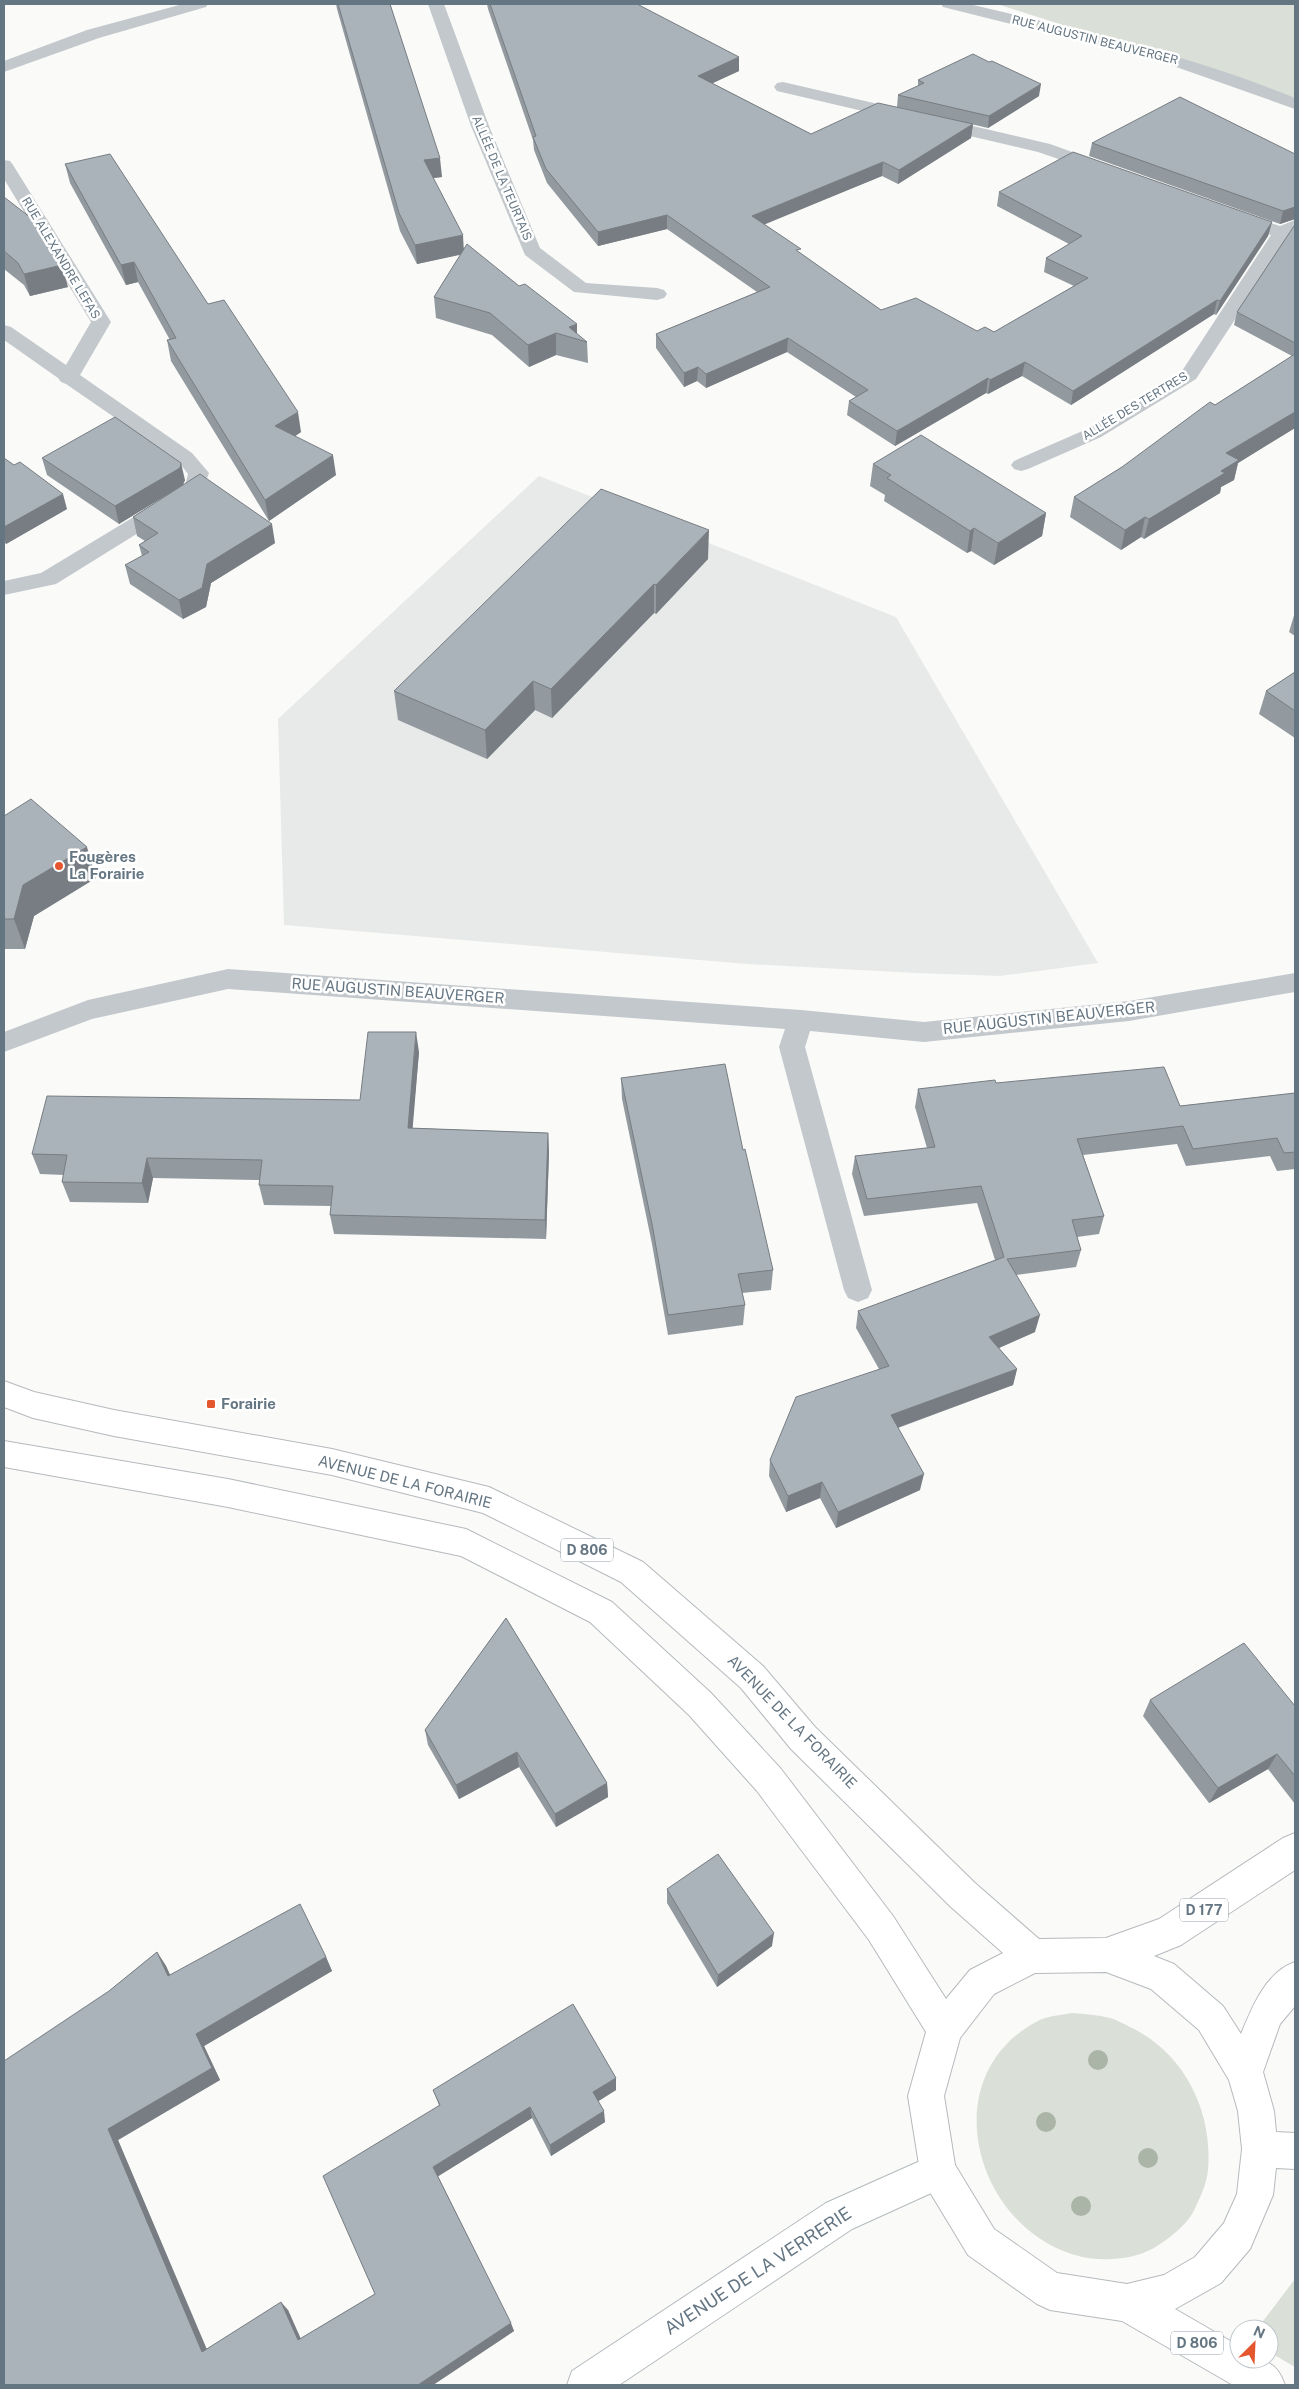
<svg xmlns="http://www.w3.org/2000/svg" width="1299" height="2389" viewBox="0 0 1299 2389" font-family="'Public Sans',sans-serif">
	<style>
		.built { fill: #e8e9e9 }
		.green { fill: #dadfd7 }
		.lines { fill: none; stroke-linecap: round; stroke-linejoin: round }
		.secondary-casing { stroke: #b3babf; stroke-width: 2 }
		.primary-casing { stroke: #b5babe; stroke-width: 2 }
		.street { fill: #c3c8cc; fill-rule: evenodd }
		.secondary { fill: #fff; fill-rule: evenodd }
		.primary { fill: #fff; fill-rule: evenodd }
		.tree { fill: #aab4a7 }
		.wall { fill: #929a9f }
		.shaded-wall { fill: #777d82 }
		.building { fill: #aab3b9; stroke: #777d82 }
		.poi-dot { fill: #e4572e; stroke: #fff; stroke-width: 2 }
		.labels { text-anchor: middle; stroke-width: 5; stroke-linejoin: round; paint-order: stroke }
		.far-street-label { font-size: 12px; fill: #657683; stroke: #fff }
		.shield { fill: #fff; stroke: #939fa8; stroke-width: 1 }
		.shield-label { font-size: 14px; font-weight: bold; fill: #657683 }
		.poi-label { font-size: 15px; font-weight: bold; fill: #657683; stroke: #fff; text-anchor: start }
		.street-label { font-size: 15px; fill: #657683; stroke: #fff }
		.near-street-label { font-size: 18px; fill: #657683; stroke: #fff }
	</style>
	<rect width="100%" height="100%" fill="#fafaf8"/>
	<!-- built -->
	<polygon class="built" points="539,476 896,617 1098,963 1000,976 916,973 747,964 284,925 278,719"/>
	<!-- green -->
	<g class="green">
		<polygon points="997,4 1295,4 1295,100"/>
		<path d="M1072 2013C1084 2014 1098 2015 1110 2018 1117 2020 1124 2024 1130 2027 1185 2053 1213 2112 1208 2170 1207 2182 1201 2196 1196 2206 1189 2224 1170 2238 1154 2248 1133 2259 1111 2261 1088 2258 979 2239 929 2080 1036 2022 1046 2016 1061 2015 1072 2013Z"/>
		<polygon points="1295,2279 1295,2367 1269,2352 1269,2329 1257,2329"/>
	</g>
	<g class="lines">
		<defs>
			<polygon id="secondary" points="938,2153 951,2158 956,2171 951,2184 852,2229 619,2385 567,2385 572,2371 826,2203"/>
			<path id="primary" d="M4 1381 34 1392 114 1410 332 1449 489 1487 643 1562 763 1666 815 1727 975 1883 1039 1939 1106 1938 1159 1919 1283 1838 1295 1833V1870L1181 1945 1154 1956 1174 1964 1223 2006 1241 2034C1252 2007 1266 1972 1295 1962V2006L1280 2024 1263 2072 1274 2111 1276 2132 1295 2133V2169L1276 2168 1273 2195 1250 2249 1221 2283 1175 2309 1239 2346V2359C1264 2359 1276 2360 1285 2385H1233L1122 2321 1050 2310 1037 2304 968 2255 925 2184 920 2171 908 2096 926 2032 869 1940 757 1791 689 1715 590 1622 461 1556 228 1507 4 1467V1441L228 1479 466 1529 612 1602 711 1693 781 1769 893 1916 946 1999 970 1970 1003 1953 951 1907 791 1749 741 1688 621 1582 483 1513 332 1475 114 1436 33 1418 4 1407ZM1106 1972 1151 1989 1199 2030 1229 2080 1238 2111 1242 2149 1237 2194 1224 2223 1195 2257 1164 2275 1127 2284 1057 2273 994 2229 955 2165 944 2096 960 2038 994 1994 1035 1973Z"/>
		</defs>
		<!-- secondary casing -->
		<use href="#secondary" class="secondary-casing"/>
		<!-- primary casing -->
		<use href="#primary" class="primary-casing"/>
		<!-- street -->
		<g class="street">
			<polygon points="183,4 208,4 206,7 99,38 4,72 4,61 87,30"/>
			<polygon points="428,4 444,4 489,126 540,248 586,283 657,288 664,290 667,294 664,298 657,300 574,292 525,255 471,126"/>
			<path d="M941 4H969C1079 30 1190 55 1295 98V109L1162 62 943 7Z"/>
			<polygon points="783,82 1050,144 1108,165 1111,169 1108,173 1102,174 1038,152 777,91 774,87 777,83"/>
			<polygon points="4,160 10,161 13,165 111,322 80,375 192,453 209,473 201,494 56,584 4,595 4,581 41,573 185,486 188,474 178,461 66,384 61,382 58,378 4,340 4,325 11,327 66,365 91,322 4,179"/>
			<polygon points="1234,211 1280,226 1295,220 1295,233 1289,237 1196,379 1101,437 1028,469 1021,471 1014,469 1011,465 1014,461 1087,429 1182,371 1271,235 1228,220 1225,216 1228,212"/>
			<polygon points="228,969 801,1010 924,1022 1129,1001 1295,973 1295,992 1129,1021 924,1042 810,1031 805,1047 872,1290 868,1298 858,1302 848,1298 844,1290 779,1047 785,1029 228,989 92,1019 4,1052 4,1032 88,1000"/>
		</g>
		<!-- secondary -->
		<use href="#secondary" class="secondary"/>
		<!-- primary -->
		<use href="#primary" class="primary"/>
	</g>
	<!-- trees -->
	<g class="tree">
		<circle cx="1098" cy="2060" r="10"/>
		<circle cx="1046" cy="2122" r="10"/>
		<circle cx="1148" cy="2158" r="10"/>
		<circle cx="1081" cy="2206" r="10"/>
	</g>
	<!-- wall -->
	<g class="wall">
		<polygon points="336,4 390,4 442,177 433,178 464,249 587,342 588,363 556,355 529,367 492,335 436,318 434,297 461,254 417,264 400,231 337,9"/>
		<polygon points="487,4 637,4 739,71 712,83 811,134 973,124 971,138 898,184 882,176 764,224 800,253 881,310 977,331 994,332 1074,286 1044,272 1046,258 1069,244 997,206 999,192 1272,222 1268,236 1216,315 1214,314 1071,405 1022,376 988,394 986,393 895,446 847,415 849,401 856,397 787,352 706,388 697,381 684,387 656,348 656,334 757,292 667,229 598,246 547,183 534,150 533,140 488,9"/>
		<polygon points="918,80 1039,96 988,128 897,107 898,95 918,86"/>
		<polygon points="1092,143 1295,154 1295,219 1280,224 1089,156"/>
		<polygon points="65,164 208,304 301,432 295,436 336,475 269,521 171,361 167,340 170,340 138,282 126,285 70,183"/>
		<polygon points="4,197 68,287 30,296 24,285 4,269"/>
		<polygon points="1295,225 1295,428 1238,463 1234,480 1221,487 1220,493 1144,539 1141,537 1121,550 1070,517 1074,497 1122,467 1215,405 1292,356 1234,325 1237,312"/>
		<polygon points="4,458 67,509 6,544 4,542"/>
		<polygon points="42,458 185,480 183,484 275,543 211,583 206,607 183,619 130,584 125,565 142,556 139,545 145,541 137,536 133,517 173,491 119,524 47,475"/>
		<polygon points="873,464 1046,513 1042,536 994,565 971,551 967,553 884,501 885,495 870,486"/>
		<polygon points="708,559 656,614 654,613 552,718 535,710 487,759 398,720 394,691"/>
		<polygon points="1295,612 1295,636 1289,632"/>
		<polygon points="1295,672 1295,738 1259,714 1266,691"/>
		<polygon points="4,816 96,878 34,916 25,949 4,949"/>
		<polygon points="419,1052 412,1128 548,1133 549,1153 546,1239 334,1234 330,1215 331,1206 264,1205 259,1185 260,1180 153,1178 148,1203 70,1202 62,1182 64,1175 40,1174 32,1154 360,1100"/>
		<polygon points="621,1078 743,1150 773,1270 771,1290 742,1293 745,1305 743,1325 668,1335 652,1244 622,1099"/>
		<polygon points="996,1083 1180,1106 1295,1093 1295,1169 1277,1171 1270,1156 1186,1166 1177,1144 1083,1155 1104,1216 1099,1234 1077,1237 1081,1250 1076,1267 1016,1275 1035,1332 999,1348 1017,1369 1013,1385 898,1428 920,1490 836,1528 820,1498 786,1512 769,1476 770,1460 879,1369 856,1328 858,1311 995,1260 977,1203 864,1216 852,1174 855,1156 927,1148 915,1107 918,1089"/>
		<polygon points="506,1618 607,1783 608,1797 556,1827 519,1767 459,1799 428,1745 425,1730"/>
		<polygon points="1150,1700 1295,1706 1295,1804 1268,1769 1209,1803 1143,1716"/>
		<polygon points="667,1889 772,1946 717,1987 667,1903"/>
		<polygon points="157,1952 166,1966 170,1975 326,1957 332,1971 204,2046 220,2080 118,2140 206,2349 288,2310 300,2339 375,2294 439,2105 433,2090 616,2078 616,2090 598,2101 605,2122 551,2156 532,2118 438,2176 514,2331 433,2385 4,2385 109,1991"/>
	</g>
	<!-- shaded-wall -->
	<g class="shaded-wall">
		<polygon points="739,57 739,71 698,90 698,76"/>
		<polygon points="1041,84 1039,96 988,128 989,116"/>
		<polygon points="973,124 971,138 898,184 899,170"/>
		<polygon points="440,158 442,177 425,179 424,160"/>
		<polygon points="883,162 882,176 751,230 752,216"/>
		<polygon points="1295,207 1295,219 1280,224 1283,211"/>
		<polygon points="667,215 667,229 598,246 598,232"/>
		<polygon points="1272,222 1268,236 1216,315 1220,301"/>
		<polygon points="463,235 464,254 417,264 415,245"/>
		<polygon points="134,262 138,282 126,285 121,265"/>
		<polygon points="62,265 68,287 30,296 24,274"/>
		<polygon points="1217,300 1214,314 1071,405 1073,391"/>
		<polygon points="577,324 577,339 569,327"/>
		<polygon points="556,333 556,355 529,367 528,345"/>
		<polygon points="788,338 787,352 706,388 706,374"/>
		<polygon points="1025,362 1022,376 988,394 990,380"/>
		<polygon points="698,367 697,381 684,387 684,373"/>
		<polygon points="988,378 986,393 895,446 897,431"/>
		<polygon points="298,412 301,432 279,447 275,426"/>
		<polygon points="1295,412 1295,428 1238,463 1234,480 1221,487 1220,493 1144,539 1149,519 1226,453"/>
		<polygon points="333,455 336,475 269,521 265,500"/>
		<polygon points="181,463 185,480 183,485 119,524 115,506"/>
		<polygon points="63,494 67,509 6,544 4,534 4,527"/>
		<polygon points="1046,513 1042,536 994,565 998,543"/>
		<polygon points="1145,517 1141,537 1121,550 1125,530"/>
		<polygon points="272,524 275,543 211,583 206,607 183,619 179,600 207,564"/>
		<polygon points="974,528 971,551 967,553 970,531"/>
		<polygon points="709,530 708,559 656,614 656,585"/>
		<polygon points="654,584 654,613 552,718 551,689"/>
		<polygon points="533,681 535,710 487,759 485,730"/>
		<polygon points="87,847 96,878 34,916 25,949 14,919 23,885"/>
		<polygon points="416,1032 419,1052 411,1148 408,1128"/>
		<polygon points="548,1133 549,1153 546,1239 545,1220"/>
		<polygon points="147,1158 153,1178 148,1203 142,1183"/>
		<polygon points="1040,1315 1035,1332 985,1354 989,1337"/>
		<polygon points="1017,1369 1013,1385 888,1431 891,1415"/>
		<polygon points="924,1474 920,1490 836,1528 838,1512"/>
		<polygon points="822,1482 820,1498 786,1512 788,1496"/>
		<polygon points="517,1752 519,1767 459,1799 456,1785"/>
		<polygon points="1277,1754 1268,1769 1209,1803 1218,1788"/>
		<polygon points="607,1783 608,1797 556,1827 555,1814"/>
		<polygon points="774,1933 772,1946 717,1987 718,1975"/>
		<polygon points="157,1952 166,1966 177,1990 168,1976"/>
		<polygon points="326,1957 332,1971 204,2046 220,2080 118,2140 211,2359 202,2352 108,2129 196,2034"/>
		<polygon points="616,2078 616,2090 594,2104 593,2092"/>
		<polygon points="530,2107 532,2118 437,2177 433,2167"/>
		<polygon points="604,2111 605,2122 551,2156 550,2145"/>
		<polygon points="281,2302 288,2310 305,2348 298,2340"/>
		<polygon points="511,2323 514,2331 433,2385 418,2385"/>
	</g>
	<!-- building -->
	<g class="building">
		<polygon points="338,4 390,4 440,158 424,160 463,235 415,245 399,213"/>
		<polygon points="490,4 637,4 739,57 698,76 811,134 878,103 973,124 899,170 883,162 752,216 801,249 796,250 881,310 916,298 977,331 985,327 994,332 1088,278 1046,258 1082,236 999,192 1073,152 1272,222 1220,301 1217,300 1073,391 1025,362 990,380 988,378 897,431 849,401 868,390 788,338 706,374 698,367 684,373 656,334 770,287 667,215 598,232 546,169 533,137 536,136"/>
		<polygon points="973,54 989,62 992,61 1041,84 989,116 898,95 924,83 918,80"/>
		<polygon points="1180,97 1295,154 1295,207 1283,211 1092,143"/>
		<polygon points="110,154 208,304 224,300 298,412 275,426 333,455 265,500 167,340 176,338 134,262 121,265 65,164"/>
		<polygon points="4,197 35,221 62,265 24,274 18,263 4,251"/>
		<polygon points="1295,225 1295,343 1237,312 1294,226"/>
		<polygon points="467,244 519,286 525,284 577,324 569,327 587,342 556,333 528,345 490,313 434,297"/>
		<polygon points="1295,354 1295,412 1226,453 1239,460 1221,471 1225,473 1149,519 1145,517 1125,530 1074,497 1122,467 1210,402 1215,405"/>
		<polygon points="115,417 181,463 180,468 115,506 42,458"/>
		<polygon points="921,435 1046,513 998,543 974,528 970,531 887,478 891,475 873,464"/>
		<polygon points="4,458 14,465 20,462 63,494 4,527"/>
		<polygon points="200,474 272,524 207,564 202,588 179,600 125,565 149,552 139,545 158,533 133,517"/>
		<polygon points="601,489 709,530 656,585 654,584 551,689 533,681 485,730 394,691"/>
		<polygon points="1295,672 1295,711 1266,691"/>
		<polygon points="31,799 87,847 23,885 14,919 4,919 4,816"/>
		<polygon points="368,1032 416,1032 408,1128 548,1133 545,1220 330,1215 333,1186 259,1185 262,1160 147,1158 142,1183 62,1182 67,1155 32,1154 47,1096 360,1100"/>
		<polygon points="725,1064 743,1150 745,1149 773,1270 738,1274 745,1305 668,1315 652,1224 621,1078"/>
		<polygon points="1164,1067 1180,1106 1295,1093 1295,1152 1284,1153 1277,1138 1193,1149 1183,1126 1077,1139 1104,1216 1072,1220 1081,1250 1007,1259 1040,1315 989,1337 1017,1369 891,1415 924,1474 838,1512 822,1482 788,1496 770,1460 796,1397 889,1366 858,1311 1004,1257 981,1186 867,1199 855,1156 935,1147 918,1089 995,1080 996,1083"/>
		<polygon points="506,1618 607,1783 555,1814 517,1752 456,1785 425,1730"/>
		<polygon points="1244,1643 1295,1706 1295,1776 1277,1754 1218,1788 1150,1700"/>
		<polygon points="718,1854 774,1933 718,1975 667,1889"/>
		<polygon points="300,1904 326,1957 196,2034 212,2068 108,2129 202,2352 281,2302 298,2340 375,2294 323,2176 440,2105 433,2090 573,2004 616,2078 593,2092 604,2111 550,2145 530,2107 433,2167 511,2323 418,2385 4,2385 4,2061 109,1991 157,1952 168,1976"/>
	</g>
	<!-- markers -->
	<g class="poi-dot">
		<circle cx="59" cy="866" r="5"/>
		<rect x="206" y="1399" width="10" height="10" rx="2.5"/>
	</g>
	<g class="labels">
		<!-- far-street labels -->
		<g class="far-street-label">
			<text transform="translate(1095 40) rotate(14)" y="4">RUE AUGUSTIN BEAUVERGER</text>
			<text transform="translate(502 178) rotate(67)" y="4">ALLÉE DE LA TEURTAIS</text>
			<text transform="translate(61 258) rotate(59)" y="4">RUE ALEXANDRE LEFAS</text>
			<text transform="translate(1135 406) rotate(-31)" y="4">ALLÉE DES TERTRES</text>
		</g>
		<!-- shield labels -->
		<g class="shield">
			<rect x="561" y="1538.5" width="52" height="23" rx="4"/>
			<rect x="1180" y="1898.5" width="48" height="23" rx="4"/>
			<rect x="1171" y="2331.5" width="52" height="23" rx="4"/>
		</g>
		<g class="shield-label">
			<text x="587" y="1555">D 806</text>
			<text x="1204" y="1915">D 177</text>
			<text x="1197" y="2348">D 806</text>
		</g>
		<!-- poi labels -->
		<g class="poi-label">
			<text x="69" y="862">Fougères<tspan x="69" dy="17">La Forairie</tspan></text>
			<text x="221" y="1409">Forairie</text>
		</g>
		<!-- street labels -->
		<g class="street-label">
			<text transform="translate(398 991) rotate(4)" y="5">RUE AUGUSTIN BEAUVERGER</text>
			<text transform="translate(1049 1018) rotate(-6)" y="5">RUE AUGUSTIN BEAUVERGER</text>
			<text transform="translate(405 1482) rotate(14)" y="5">AVENUE DE LA FORAIRIE</text>
			<text transform="translate(792 1722) rotate(46)" y="5">AVENUE DE LA FORAIRIE</text>
		</g>
		<!-- near-street labels -->
		<g class="near-street-label">
			<text transform="translate(758 2271) rotate(-33)" y="6">AVENUE DE LA VERRERIE</text>
		</g>
	</g>
	<!-- border -->
	<rect width="1299" height="2389" fill="none" stroke="#657683" stroke-width="10"/>
	<!-- north arrow -->
	<g transform="translate(1254 2344) rotate(24)"><circle r="24" fill="#ffffff" stroke="#c1c8cd"/>
	<path d="M0-4L9 19L0 12L-9 19Z" fill="#e4572e"/>
	<text y="-8" font-size="14" font-weight="bold" text-anchor="middle" fill="#657683">N</text>
	</g>
</svg>
